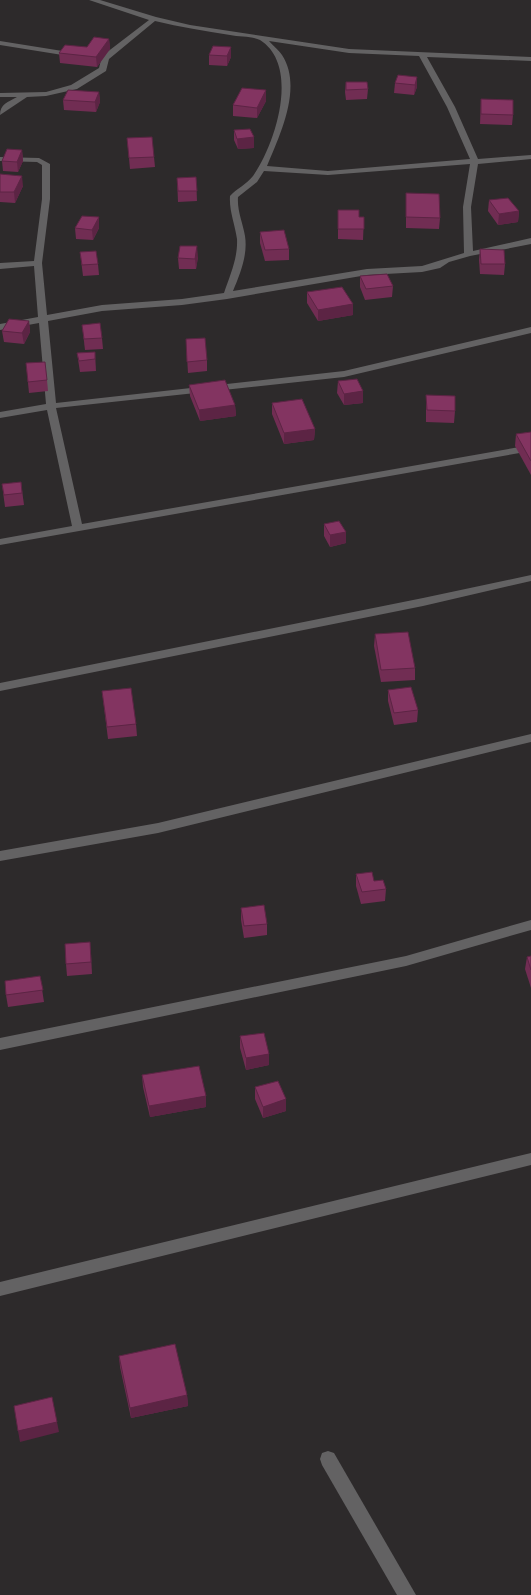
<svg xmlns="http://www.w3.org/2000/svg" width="531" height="1595" viewBox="0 0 531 1595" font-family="Georgia,serif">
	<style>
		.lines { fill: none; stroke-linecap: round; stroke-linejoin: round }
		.street { fill: #636263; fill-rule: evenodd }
		.wall { fill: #712d53 }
		.shaded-wall { fill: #5c2444 }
		.building { fill: #833461; stroke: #5c2444 }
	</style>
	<rect width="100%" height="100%" fill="#2d2a2b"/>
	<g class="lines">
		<!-- street -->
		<g class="street">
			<path d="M89 0H100L156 17 190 25 349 49 531 57V61L427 57 455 107 478 159 531 155V159L478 164 471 207 473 251 531 238V244L470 256 449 262 440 268 422 272 367 275 227 299 182 305 102 311 48 321 56 403 344 371 531 327V333L344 377 56 408 82 524 531 445V451L0 545V539L72 526 47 410 0 418V412L46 404 39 323 0 330V324L38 317 34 266 0 269V263L34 261 42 199V165L37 162 0 161V157L39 158 50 164V199L42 263 47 315 102 305 182 299 224 293C230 275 238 258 237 239 235 224 229 211 230 196 236 189 247 184 253 176 275 145 301 66 260 40 253 36 239 37 230 35 205 31 180 27 155 21L109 59 106 71 77 89 46 96 27 97 0 115C0 104 8 102 17 97H0V93L46 92 71 85 99 68 102 56 149 20ZM269 41 349 53 419 56 447 107 470 159 328 171 267 166C280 135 303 87 282 55 279 50 273 46 269 41ZM470 164 463 207 464 253 422 266 367 269 233 291C240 274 248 255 245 236 243 223 237 211 238 197L257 182 264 171 328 175Z"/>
			<polygon points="0,41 75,53 79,55 75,57 0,45"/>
			<polygon points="531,575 531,581 423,606 0,691 0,683 423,598"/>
			<polygon points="531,734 531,742 158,833 0,861 0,851 158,823"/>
			<polygon points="531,920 531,930 406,966 0,1050 0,1038 406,956"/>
			<polygon points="531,1153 531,1165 0,1296 0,1282"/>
			<polygon points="328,1451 334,1453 416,1595 397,1595 322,1465 320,1459 322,1453"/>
		</g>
	</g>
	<!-- wall -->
	<g class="wall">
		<polygon points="109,39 110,49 97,67 60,63 59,53 87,47"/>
		<polygon points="231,47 231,57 227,66 209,65 209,55"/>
		<polygon points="417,77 417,87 414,95 394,93 395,83"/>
		<polygon points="346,82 368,89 367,99 346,100 345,92"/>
		<polygon points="99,92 100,102 96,112 64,110 63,100"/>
		<polygon points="481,99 513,115 512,125 480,124"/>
		<polygon points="266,101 257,118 233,116 233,105"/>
		<polygon points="234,130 254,137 254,148 238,149 234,140"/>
		<polygon points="127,138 154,157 155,167 130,169"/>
		<polygon points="22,150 23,161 18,172 3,171 2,161"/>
		<polygon points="0,174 23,186 15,203 0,202"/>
		<polygon points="196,177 197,201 178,202 177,178"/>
		<polygon points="406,193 440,218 439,229 406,228"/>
		<polygon points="489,200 519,211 518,222 498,225 488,211"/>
		<polygon points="338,210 359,217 364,217 363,240 338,239"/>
		<polygon points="99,217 99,228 93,240 76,239 75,228"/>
		<polygon points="260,232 289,249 289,260 265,261 260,243"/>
		<polygon points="480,249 505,264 504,275 480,274 479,260"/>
		<polygon points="80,252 98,264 99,275 83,276"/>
		<polygon points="198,257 196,269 179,269 178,258"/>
		<polygon points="360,276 393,286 392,297 365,300 360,287"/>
		<polygon points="307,292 353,315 318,321 307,303"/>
		<polygon points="29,321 30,332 24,344 4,342 2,331"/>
		<polygon points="82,325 102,338 103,349 85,350"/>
		<polygon points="186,339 207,360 207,371 188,373"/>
		<polygon points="95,352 96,371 80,372 77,353"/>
		<polygon points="26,363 47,380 48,391 29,393"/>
		<polygon points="338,381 363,403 344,405 337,393"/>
		<polygon points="189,385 235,405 236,416 200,421 190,396"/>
		<polygon points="426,395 455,411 454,423 426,422"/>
		<polygon points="272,403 315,429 314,440 284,444 272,414"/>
		<polygon points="531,432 531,475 515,446 516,434"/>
		<polygon points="21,482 24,505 5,507 2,484"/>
		<polygon points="324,524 346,532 346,543 330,547 324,536"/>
		<polygon points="375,634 415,668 415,680 381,682 374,646"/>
		<polygon points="388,690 418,710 417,722 394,725 388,701"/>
		<polygon points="102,691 136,724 137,736 108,739"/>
		<polygon points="356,874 374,881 386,889 385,901 361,904 356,886"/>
		<polygon points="241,908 267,924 267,935 244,938 241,920"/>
		<polygon points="91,954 92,974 67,976 66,964"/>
		<polygon points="531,956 531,988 525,969 527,957"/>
		<polygon points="40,976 44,1002 8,1007 6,995"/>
		<polygon points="240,1036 269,1065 246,1070 240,1048"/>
		<polygon points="142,1075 206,1107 150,1117 143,1087"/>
		<polygon points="255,1087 286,1111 263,1118 255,1099"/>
		<polygon points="119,1356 187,1395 188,1406 131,1418 120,1367"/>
	</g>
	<!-- shaded-wall -->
	<g class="shaded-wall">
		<polygon points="109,39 110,49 97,67 96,57"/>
		<polygon points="231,47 231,57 227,66 227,56"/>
		<polygon points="417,77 417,87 414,95 415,85"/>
		<polygon points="266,90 266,101 257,118 257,108"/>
		<polygon points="99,92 100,102 96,112 95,102"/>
		<polygon points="254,137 254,148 238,149 237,139"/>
		<polygon points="22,150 23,161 18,172 17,162"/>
		<polygon points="22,176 23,186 15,203 14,192"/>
		<polygon points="519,211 518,222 498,225 499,214"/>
		<polygon points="99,217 99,228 93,240 92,230"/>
		<polygon points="197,246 198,257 196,269 195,259"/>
		<polygon points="353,304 353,315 318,321 318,310"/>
		<polygon points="29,321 30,332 24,344 22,333"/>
		<polygon points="363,391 363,403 344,405 344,394"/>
		<polygon points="235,405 236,416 200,421 199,410"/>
		<polygon points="315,429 314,440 284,444 284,433"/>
		<polygon points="346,532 346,543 330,547 330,535"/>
		<polygon points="269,1054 269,1065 246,1070 246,1058"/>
		<polygon points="206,1096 206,1107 150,1117 149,1106"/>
		<polygon points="286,1099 286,1111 263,1118 263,1107"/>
		<polygon points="187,1395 188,1406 131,1418 130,1408"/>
		<polygon points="57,1422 59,1432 20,1442 18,1431"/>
	</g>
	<!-- building -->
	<g class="building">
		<polygon points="94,37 109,39 96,57 59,53 65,45 87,47"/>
		<polygon points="213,46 231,47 227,56 209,55"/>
		<polygon points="398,75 417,77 415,85 395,83"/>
		<polygon points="346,82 367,82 368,89 346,90"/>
		<polygon points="242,88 266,90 257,108 233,105"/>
		<polygon points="68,90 99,92 95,102 63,100"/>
		<polygon points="481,99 513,100 513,115 481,114"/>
		<polygon points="250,129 254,137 237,139 234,130"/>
		<polygon points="152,137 154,157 129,158 127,138"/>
		<polygon points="7,149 22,150 17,162 2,161"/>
		<polygon points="0,174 22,176 14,192 0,192"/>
		<polygon points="196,177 197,191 178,191 177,178"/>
		<polygon points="406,193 439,194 440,218 406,217"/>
		<polygon points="508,198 519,211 499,214 489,200"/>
		<polygon points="338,210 359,210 359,217 364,217 364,229 338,229"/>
		<polygon points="82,216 99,217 92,230 75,228"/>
		<polygon points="284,230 289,249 265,250 260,232"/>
		<polygon points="180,246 197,246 195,259 178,258"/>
		<polygon points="480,249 504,250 505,264 481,264"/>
		<polygon points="96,251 98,264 82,265 80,252"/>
		<polygon points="387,274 393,286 366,289 360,276"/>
		<polygon points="342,287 353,304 318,310 307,292"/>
		<polygon points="9,319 29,321 22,333 2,331"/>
		<polygon points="100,323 102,338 84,339 82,325"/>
		<polygon points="205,338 207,360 187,362 186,339"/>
		<polygon points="95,352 95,359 79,361 77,353"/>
		<polygon points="45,362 47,380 28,382 26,363"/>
		<polygon points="357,379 363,391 344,394 338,381"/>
		<polygon points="225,380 235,405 199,410 189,385"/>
		<polygon points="426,395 455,396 455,411 427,410"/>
		<polygon points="302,399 315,429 284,433 272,403"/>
		<polygon points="531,432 531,461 516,434"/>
		<polygon points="21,482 22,493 4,495 2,484"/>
		<polygon points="339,521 346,532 330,535 324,524"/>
		<polygon points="408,632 415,668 381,670 375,634"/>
		<polygon points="411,687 418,710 394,713 388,690"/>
		<polygon points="131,688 136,724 107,727 102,691"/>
		<polygon points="372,872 374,881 383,880 386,889 362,892 356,874"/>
		<polygon points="264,905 267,924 244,926 241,908"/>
		<polygon points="90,942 91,962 66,964 65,944"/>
		<polygon points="531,956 531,970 527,957"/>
		<polygon points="40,976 43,990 6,995 5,981"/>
		<polygon points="264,1033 269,1054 246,1058 240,1036"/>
		<polygon points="199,1066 206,1096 149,1106 142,1075"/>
		<polygon points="278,1081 286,1099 263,1107 255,1087"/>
		<polygon points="175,1344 187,1395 130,1408 119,1356"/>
		<polygon points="52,1397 57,1422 18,1431 14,1406"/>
	</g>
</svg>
